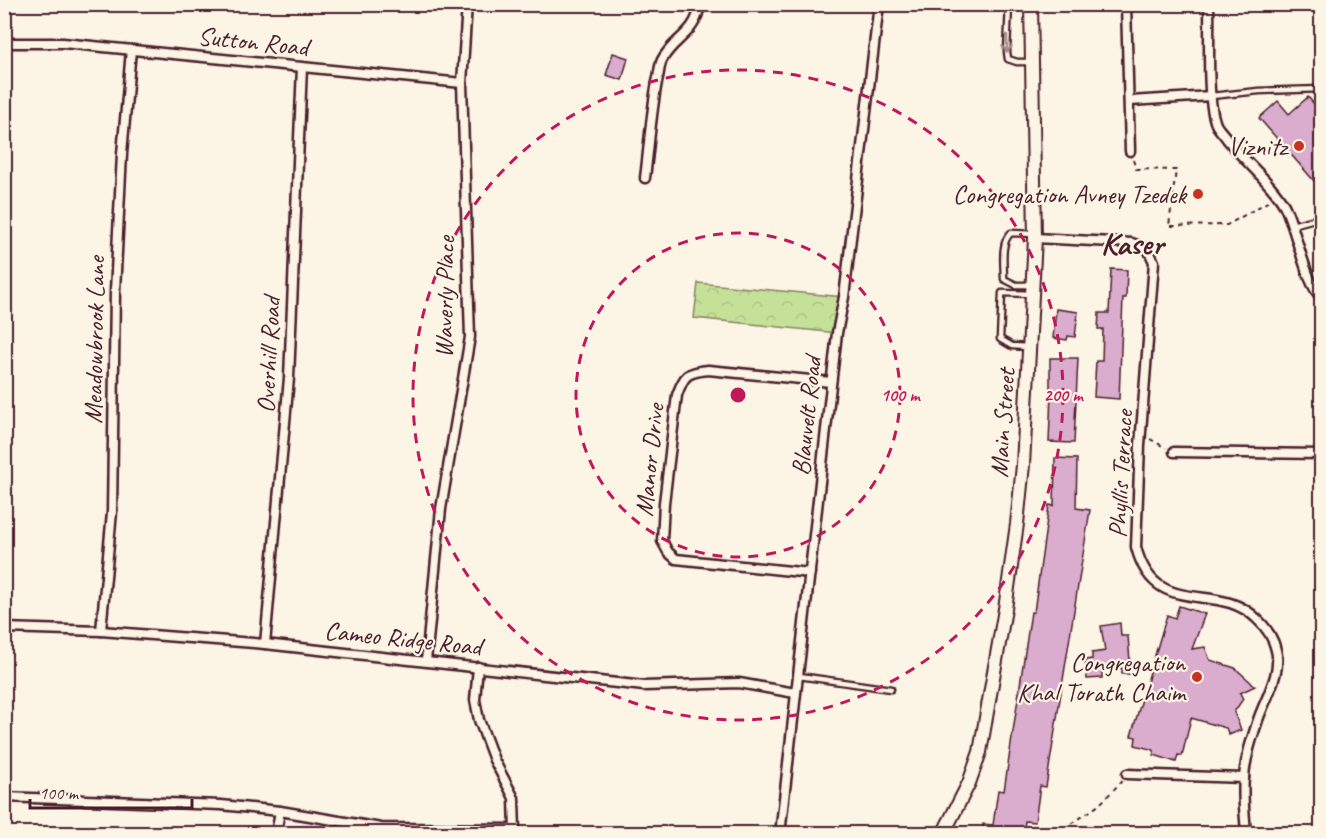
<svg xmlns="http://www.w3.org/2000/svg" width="1326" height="838" viewBox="0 0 1326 838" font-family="Caveat,sans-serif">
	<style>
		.park { fill: url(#park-crowns); stroke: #888062; stroke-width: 1.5 }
		.building { fill: #daacce; stroke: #4a1f2b; stroke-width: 1.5 }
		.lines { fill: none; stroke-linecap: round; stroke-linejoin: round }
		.lane-casing { stroke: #4a1f2b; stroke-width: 9 }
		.street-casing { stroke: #4a1f2b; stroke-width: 13 }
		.secondary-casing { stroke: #4a1f2b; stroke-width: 16 }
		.path { stroke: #4a1f2b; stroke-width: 2; stroke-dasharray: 4.5 4.5; stroke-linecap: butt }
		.lane { stroke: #fcf5e5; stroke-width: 4.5 }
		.street { stroke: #fcf5e5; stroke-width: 8 }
		.secondary { stroke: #fcf5e5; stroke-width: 12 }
		.oneway { stroke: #a38a88 }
		.ring { fill: none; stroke: #c2185b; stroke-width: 3; stroke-dasharray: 10 8 }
		.poi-dot { fill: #c8321e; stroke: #fcf5e5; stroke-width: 2 }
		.labels { text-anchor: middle; stroke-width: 4.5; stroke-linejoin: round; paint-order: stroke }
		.street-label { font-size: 26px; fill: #4a1f2b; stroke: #fcf5e5 }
		.poi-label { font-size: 26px; fill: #4a1f2b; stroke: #fcf5e5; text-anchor: end }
		.district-label { font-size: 32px; font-weight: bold; fill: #4a1f2b; stroke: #fcf5e5 }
		.centre { fill: #c2185b; stroke: #fcf5e5; stroke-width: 3 }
		.ring-label { font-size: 18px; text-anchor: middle; font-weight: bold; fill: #c2185b; stroke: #fcf5e5; stroke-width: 4.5; stroke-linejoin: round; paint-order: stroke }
	</style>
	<defs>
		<pattern id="park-crowns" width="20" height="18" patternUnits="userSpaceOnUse" patternTransform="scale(1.5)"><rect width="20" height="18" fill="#c5e198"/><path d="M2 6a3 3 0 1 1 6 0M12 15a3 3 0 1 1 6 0" fill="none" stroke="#abc183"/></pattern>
	</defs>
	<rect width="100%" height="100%" fill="#fcf5e5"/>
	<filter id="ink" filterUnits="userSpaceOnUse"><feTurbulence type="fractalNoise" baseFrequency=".0167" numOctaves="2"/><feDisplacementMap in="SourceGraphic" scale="12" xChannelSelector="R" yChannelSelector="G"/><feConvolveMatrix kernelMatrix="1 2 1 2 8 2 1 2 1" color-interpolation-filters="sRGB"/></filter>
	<g filter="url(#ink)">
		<!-- park -->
		<polygon class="park" points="698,283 844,297 837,333 694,318"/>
		<!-- building -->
		<g class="building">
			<polygon points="613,53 628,58 622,80 606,75"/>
			<polygon points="1308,97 1322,113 1322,190 1259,118 1278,101 1289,114"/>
			<polygon points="1111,269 1127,270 1126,298 1123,298 1119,399 1094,397 1096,361 1102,361 1103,329 1098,329 1099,313 1109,313"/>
			<polygon points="1056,309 1078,312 1075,337 1068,336 1067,340 1053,338"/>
			<polygon points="1050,358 1078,358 1074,443 1049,442 1051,394 1050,394"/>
			<polygon points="1055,458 1077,459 1076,508 1090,510 1046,787 1040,786 1035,822 1025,821 1023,834 982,834 983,824 993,825 998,790 1004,791 1031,612 1034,612 1049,505 1054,506"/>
			<polygon points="1179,606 1205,614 1192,649 1205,647 1210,660 1235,668 1255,686 1240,693 1243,699 1234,712 1241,730 1229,735 1226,728 1191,718 1182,756 1178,755 1176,762 1154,755 1154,750 1135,745 1136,737 1131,736 1167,615 1175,618"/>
			<polygon points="1120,623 1121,636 1128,636 1131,674 1122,674 1122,668 1102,670 1102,678 1087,679 1085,660 1092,659 1092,653 1105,651 1101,626"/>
		</g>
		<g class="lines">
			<defs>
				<g id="lane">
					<polyline points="1009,4 1007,52 1008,59 1017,62 1032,62"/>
					<polyline points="1211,96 1259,91 1322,89"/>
					<polyline points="1292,225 1322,217"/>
					<path d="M1032 285H1016L1004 279C1004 266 1000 242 1011 233L1035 234"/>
					<polyline points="1027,347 1012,346 1000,339 1002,293 1032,294"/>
					<polyline points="799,676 891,689"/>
				</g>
				<g id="street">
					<polyline points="1126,4 1130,151"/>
					<path d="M1209 4C1210 33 1206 100 1216 124 1218 129 1224 134 1227 139 1244 161 1271 182 1284 205 1295 225 1306 286 1322 298"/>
					<polyline points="4,43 63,43 462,83"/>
					<polyline points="1130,101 1211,96"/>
					<path d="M645 178C649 147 651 114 657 82 659 76 659 66 662 60 674 37 696 35 700 4"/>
					<path d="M1035 238 1132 243 1148 249 1154 262 1140 445 1136 547C1155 621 1217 579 1257 619 1267 628 1273 637 1276 650 1282 673 1265 699 1258 720 1252 738 1245 759 1244 778 1242 796 1245 815 1246 834"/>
					<polyline points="1174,452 1322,454"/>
					<path d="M810 573 676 559 668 552 662 541 664 503 677 395C684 375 687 372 708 370L831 382"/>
					<polyline points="4,628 101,631 265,644 644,686 739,683 795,693"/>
					<polyline points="101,631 112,512 115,291 122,154 131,50"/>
					<polyline points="265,644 289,378 302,67"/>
					<polyline points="426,661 441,509 470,337 462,83 467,4"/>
					<polyline points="478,667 475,700 479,720 494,760 514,798 515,832"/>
					<polyline points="1127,774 1244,778"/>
					<polyline points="4,797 221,805 280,811 381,828 515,829"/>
					<polyline points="276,834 280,811"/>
					<polyline points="780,834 837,333 844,297 879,4"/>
				</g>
				<polyline id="secondary" points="943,834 969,783 980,752 1005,609 1017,524 1023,465 1035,238 1031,4"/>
			</defs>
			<!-- lane casing -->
			<use href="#lane" class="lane-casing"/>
			<!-- street casing -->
			<use href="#street" class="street-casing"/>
			<!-- secondary casing -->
			<use href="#secondary" class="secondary-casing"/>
			<!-- path -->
			<g class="path">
				<polyline points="1133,160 1136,169 1176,170 1169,226 1227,225 1271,200"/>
				<polyline points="1150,439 1166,448"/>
				<polyline points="1057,834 1099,805 1122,781"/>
			</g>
			<!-- lane -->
			<use href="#lane" class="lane"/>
			<!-- street -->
			<use href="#street" class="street"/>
			<!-- secondary -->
			<use href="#secondary" class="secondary"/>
		</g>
		<!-- one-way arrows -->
		<defs><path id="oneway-shaft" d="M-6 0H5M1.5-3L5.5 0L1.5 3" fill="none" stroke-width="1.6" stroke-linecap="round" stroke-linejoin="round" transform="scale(1.5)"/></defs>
		<use class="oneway" href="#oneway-shaft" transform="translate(1007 44) rotate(90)"/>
	</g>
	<!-- distance rings -->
	<g class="ring">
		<circle cx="738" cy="395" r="162"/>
		<circle cx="738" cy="395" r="325"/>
	</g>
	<!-- markers -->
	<g class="poi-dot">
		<circle cx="1299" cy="146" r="6"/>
		<circle cx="1198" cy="194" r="6"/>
		<circle cx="1197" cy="677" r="6"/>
	</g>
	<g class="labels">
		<!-- street labels -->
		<g class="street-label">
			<text transform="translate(253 41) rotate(6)" y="9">Sutton Road</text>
			<text transform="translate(444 297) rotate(-89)" y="9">Waverly Place</text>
			<text transform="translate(94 340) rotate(-89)" y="9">Meadowbrook Lane</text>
			<text transform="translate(268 355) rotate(-87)" y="9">Overhill Road</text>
			<text transform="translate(806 416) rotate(-84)" y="9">Blauvelt Road</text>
			<text transform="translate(1002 423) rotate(-86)" y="9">Main Street</text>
			<text transform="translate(649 460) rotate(-84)" y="9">Manor Drive</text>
			<text transform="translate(1120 474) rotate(-87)" y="9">Phyllis Terrace</text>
			<text transform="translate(403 638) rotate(6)" y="9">Cameo Ridge Road</text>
		</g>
		<!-- poi labels -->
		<g class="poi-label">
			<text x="1287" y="155">Viznitz</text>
			<text x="1186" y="203">Congregation Avney Tzedek</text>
			<text x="1185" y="671">Congregation<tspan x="1185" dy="30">Khal Torath Chaim</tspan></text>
		</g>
		<!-- district labels -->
		<g class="district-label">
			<text x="1132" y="254">Kaser</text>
		</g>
	</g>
	<circle cx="738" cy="395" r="9" class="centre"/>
	<g class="ring-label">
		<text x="900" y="401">100 m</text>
		<text x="1063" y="401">200 m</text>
	</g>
	<!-- margin -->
	<rect width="1326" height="838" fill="none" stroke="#fcf5e5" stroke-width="24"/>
	<rect x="12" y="12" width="1302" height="814" fill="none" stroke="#4a1f2b" stroke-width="2" filter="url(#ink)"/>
	<!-- scale -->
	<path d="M30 799v9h162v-9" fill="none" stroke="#4a1f2b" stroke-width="3"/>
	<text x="39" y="799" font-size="18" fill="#4a1f2b" stroke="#fcf5e5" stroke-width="4.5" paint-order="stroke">100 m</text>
</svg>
